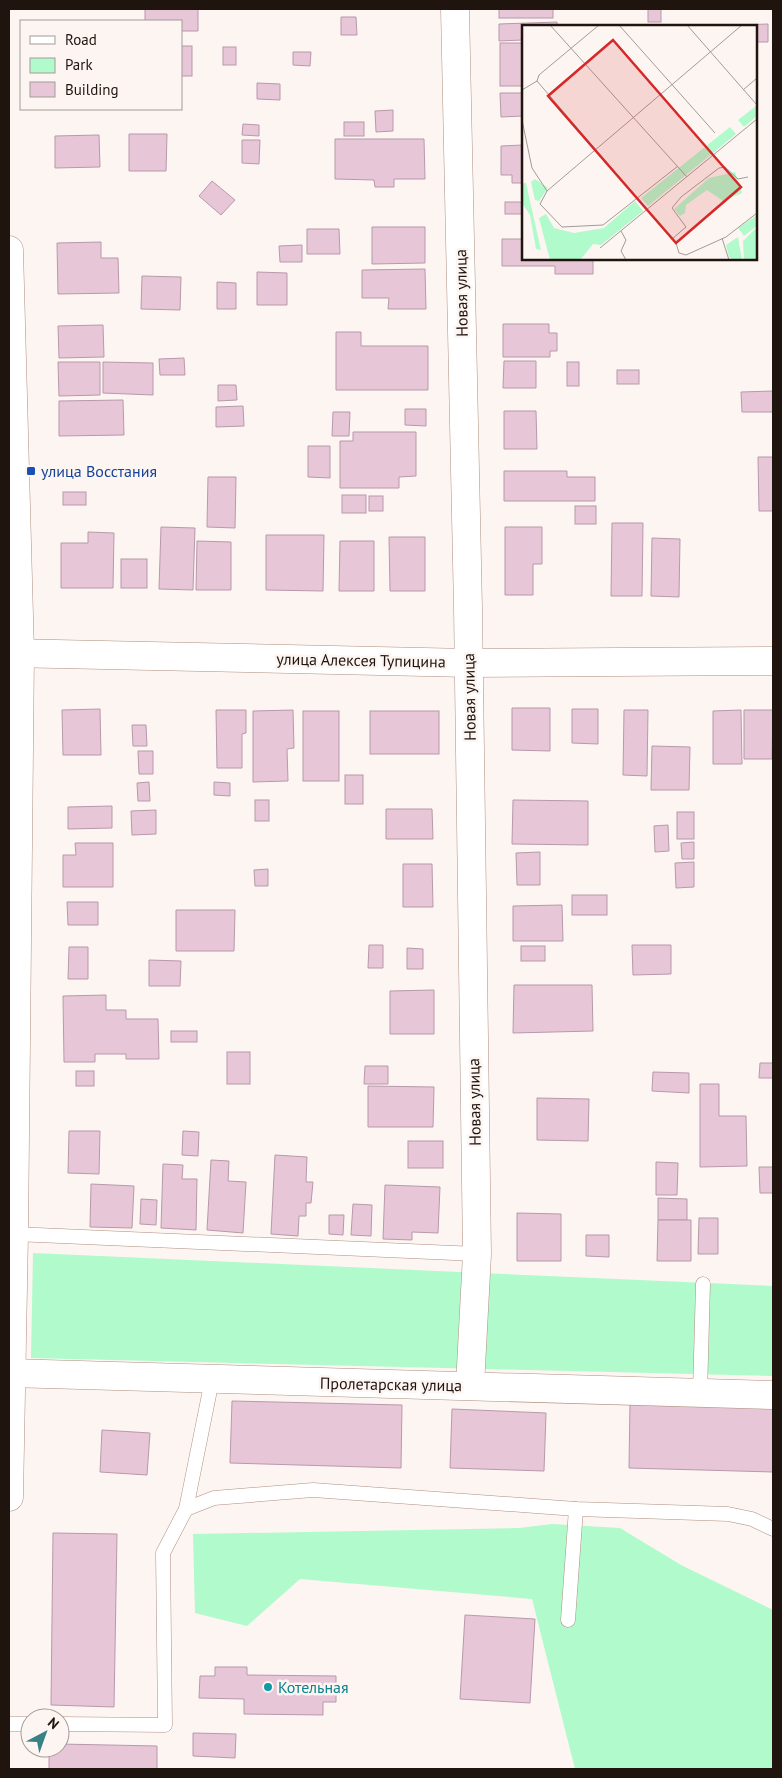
<svg xmlns="http://www.w3.org/2000/svg" width="782" height="1778" viewBox="0 0 782 1778" font-family="'PT Sans',sans-serif">
	<style>
		.green { fill: #b1facc }
		.building { fill: #e7c6d8; stroke: #b899aa }
		.lines { fill: none; stroke-linecap: round; stroke-linejoin: round }
		.service-casing { stroke: #af8f80; stroke-width: 15 }
		.minor-casing { stroke: #af8f80; stroke-width: 29 }
		.tertiary-casing { stroke: #af8f80; stroke-width: 29 }
		.service { stroke: #fff; stroke-width: 14 }
		.minor { stroke: #fff; stroke-width: 28 }
		.tertiary { stroke: #fff; stroke-width: 28 }
		.transit-dot { fill: #1a4fb4; stroke: #fcf5f1; stroke-width: 2 }
		.culture-dot { fill: #0f9aa8; stroke: #fcf5f1; stroke-width: 2 }
		.labels { text-anchor: middle; stroke-width: 5; stroke-linejoin: round; paint-order: stroke }
		.street-label { font-size: 16px; fill: #20140f; stroke: #fcf5f1 }
		.transit-label { font-size: 16px; fill: #164399; stroke: #fcf5f1; text-anchor: start }
		.culture-label { font-size: 16px; fill: #0d838f; stroke: #fcf5f1; text-anchor: start }
		.inset-road { fill: none; stroke: #a49b97; stroke-width: 1 }
		.view { fill: #d62828; fill-opacity: 0.15; stroke: #d62828; stroke-width: 2.5 }
		.inset-edge { fill: none; stroke: #20140f; stroke-width: 2.5 }
	</style>
	<rect width="100%" height="100%" fill="#fcf5f1"/>
	<!-- green -->
	<g class="green">
		<polygon points="33,1253 773,1286 773,1376 31,1358"/>
		<polygon points="552,1524 620,1528 681,1565 773,1610 773,1769 575,1769 532,1599 300,1579 247,1626 195,1613 193,1534 519,1528"/>
	</g>
	<!-- building -->
	<g class="building">
		<polygon points="145,9 198,9 198,31 181,31 181,21 145,21"/>
		<rect x="499" y="9" width="54" height="9"/>
		<rect x="648" y="9" width="13" height="13"/>
		<polygon points="341,17 356,17 357,35 341,35"/>
		<polygon points="557,22 557,26 523,26 523,40 499,41 499,24"/>
		<polygon points="768,24 768,42 756,42 756,26 740,26 740,25"/>
		<rect x="500" y="43" width="23" height="43"/>
		<rect x="181" y="46" width="11" height="30"/>
		<rect x="223" y="47" width="13" height="18"/>
		<polygon points="293,52 311,52 310,66 293,65"/>
		<polygon points="257,83 280,84 280,100 257,99"/>
		<polygon points="500,93 523,93 523,116 501,117"/>
		<polygon points="393,110 393,131 376,132 375,111"/>
		<rect x="344" y="122" width="20" height="14"/>
		<polygon points="243,124 259,125 259,136 242,135"/>
		<polygon points="129,134 167,134 166,171 129,171"/>
		<polygon points="99,135 100,167 55,168 55,136"/>
		<polygon points="335,139 424,139 425,179 394,179 394,187 375,187 374,180 335,179"/>
		<polygon points="242,140 260,140 259,164 242,163"/>
		<polygon points="523,145 523,183 512,183 512,175 501,175 501,146"/>
		<polygon points="212,181 235,200 221,215 199,196"/>
		<rect x="505" y="202" width="17" height="12"/>
		<polygon points="372,227 425,227 425,263 372,264"/>
		<polygon points="307,229 339,229 340,254 307,254"/>
		<polygon points="502,239 523,239 523,259 593,259 593,274 555,274 555,266 502,266"/>
		<polygon points="101,242 101,258 118,258 119,293 58,294 57,243"/>
		<polygon points="302,245 302,262 280,262 279,246"/>
		<polygon points="425,269 426,309 388,309 389,298 362,298 362,270"/>
		<polygon points="257,272 287,273 287,305 257,305"/>
		<polygon points="142,276 181,277 180,310 141,309"/>
		<polygon points="217,282 236,283 236,309 217,309"/>
		<polygon points="503,324 549,324 549,333 557,333 557,351 550,351 550,357 503,357"/>
		<polygon points="103,325 104,357 59,358 58,326"/>
		<polygon points="336,332 361,332 361,346 428,346 428,390 336,390"/>
		<polygon points="184,358 185,375 160,375 159,359"/>
		<polygon points="504,361 536,361 536,388 503,388"/>
		<polygon points="58,362 100,362 100,395 59,396"/>
		<polygon points="103,362 153,363 153,395 103,393"/>
		<rect x="567" y="362" width="12" height="24"/>
		<rect x="617" y="370" width="22" height="14"/>
		<polygon points="218,385 236,385 237,400 218,401"/>
		<polygon points="773,391 773,412 742,412 741,392"/>
		<polygon points="123,400 124,435 59,436 59,401"/>
		<polygon points="243,406 244,426 216,427 216,407"/>
		<polygon points="405,409 426,409 426,426 405,425"/>
		<polygon points="504,411 536,411 537,449 504,449"/>
		<polygon points="333,412 350,412 349,436 332,436"/>
		<polygon points="353,432 416,432 416,476 399,477 399,488 340,488 340,441 353,441"/>
		<polygon points="308,446 330,446 330,478 308,477"/>
		<polygon points="758,457 773,457 773,511 759,511"/>
		<polygon points="504,471 567,471 567,477 595,477 595,501 504,501"/>
		<polygon points="208,477 236,477 235,528 207,527"/>
		<rect x="63" y="492" width="23" height="13"/>
		<rect x="342" y="495" width="24" height="18"/>
		<rect x="369" y="496" width="14" height="15"/>
		<rect x="575" y="506" width="21" height="18"/>
		<polygon points="612,523 643,523 642,596 611,596"/>
		<polygon points="161,527 195,528 193,590 159,589"/>
		<polygon points="505,527 542,527 542,564 533,564 533,595 505,595"/>
		<polygon points="88,532 114,533 113,588 61,588 61,543 88,543"/>
		<polygon points="266,535 324,535 323,591 266,590"/>
		<polygon points="389,537 425,537 425,591 390,591"/>
		<polygon points="652,538 680,539 679,597 651,596"/>
		<polygon points="197,541 231,542 231,590 196,590"/>
		<polygon points="340,541 374,541 374,591 339,591"/>
		<rect x="121" y="559" width="26" height="29"/>
		<polygon points="512,708 550,708 550,751 512,750"/>
		<polygon points="100,709 101,755 63,755 62,710"/>
		<polygon points="572,709 598,709 598,744 572,743"/>
		<polygon points="216,710 246,710 246,733 242,734 242,768 217,768"/>
		<polygon points="293,710 294,748 287,749 288,781 253,782 253,711"/>
		<polygon points="624,710 648,710 647,776 623,775"/>
		<polygon points="741,710 742,764 713,764 713,711"/>
		<polygon points="744,710 773,710 772,759 744,759"/>
		<rect x="303" y="711" width="36" height="70"/>
		<rect x="370" y="711" width="69" height="43"/>
		<polygon points="132,725 146,725 147,746 133,746"/>
		<polygon points="652,746 690,747 689,790 651,790"/>
		<polygon points="138,751 153,751 153,774 139,774"/>
		<rect x="345" y="775" width="18" height="29"/>
		<polygon points="149,782 150,801 138,801 137,783"/>
		<polygon points="214,782 230,783 230,796 214,795"/>
		<rect x="255" y="800" width="14" height="21"/>
		<polygon points="513,800 588,801 588,845 512,844"/>
		<polygon points="112,806 112,828 68,829 68,807"/>
		<polygon points="386,809 432,809 433,839 386,839"/>
		<polygon points="156,810 156,834 132,835 131,811"/>
		<rect x="677" y="812" width="17" height="27"/>
		<polygon points="668,825 669,851 655,852 654,826"/>
		<polygon points="694,842 694,859 682,859 681,843"/>
		<polygon points="75,843 113,843 113,887 63,887 63,855 76,855"/>
		<polygon points="540,852 540,885 517,885 516,853"/>
		<polygon points="694,862 694,887 676,888 675,863"/>
		<polygon points="403,864 432,864 433,907 403,907"/>
		<polygon points="268,869 268,886 255,886 254,870"/>
		<rect x="572" y="895" width="35" height="20"/>
		<polygon points="67,902 98,902 98,925 68,925"/>
		<polygon points="562,905 563,941 513,941 513,906"/>
		<polygon points="176,910 235,910 234,951 176,951"/>
		<polygon points="369,945 383,945 383,968 368,968"/>
		<polygon points="632,945 671,945 671,974 633,975"/>
		<rect x="521" y="946" width="24" height="15"/>
		<polygon points="69,947 88,947 88,979 68,979"/>
		<polygon points="407,948 423,949 423,969 407,969"/>
		<polygon points="149,960 181,961 180,986 149,986"/>
		<polygon points="514,985 592,985 593,1031 513,1033"/>
		<polygon points="434,990 434,1034 390,1034 390,991"/>
		<polygon points="106,995 106,1010 126,1010 126,1019 158,1019 159,1059 126,1059 126,1054 95,1054 95,1062 64,1062 63,996"/>
		<rect x="171" y="1031" width="26" height="11"/>
		<rect x="227" y="1052" width="23" height="32"/>
		<polygon points="760,1063 773,1063 773,1078 759,1078"/>
		<polygon points="365,1066 388,1066 388,1084 364,1084"/>
		<rect x="76" y="1071" width="18" height="15"/>
		<polygon points="653,1072 689,1073 689,1093 652,1091"/>
		<polygon points="700,1084 719,1084 719,1116 746,1116 747,1166 700,1167"/>
		<polygon points="368,1086 434,1087 433,1127 368,1127"/>
		<polygon points="537,1098 589,1099 588,1141 537,1140"/>
		<polygon points="69,1131 100,1131 99,1174 68,1173"/>
		<polygon points="183,1131 199,1132 198,1156 182,1155"/>
		<rect x="408" y="1141" width="35" height="27"/>
		<polygon points="275,1155 307,1157 306,1182 313,1182 311,1203 306,1203 306,1216 299,1216 298,1236 271,1234"/>
		<polygon points="211,1160 229,1161 228,1181 246,1182 243,1233 207,1230"/>
		<polygon points="656,1162 678,1163 677,1195 656,1195"/>
		<polygon points="163,1164 183,1165 182,1179 197,1179 196,1230 161,1228"/>
		<polygon points="759,1167 773,1167 773,1193 760,1193"/>
		<polygon points="91,1184 134,1186 132,1228 90,1227"/>
		<polygon points="385,1185 440,1187 438,1233 412,1232 412,1240 383,1239"/>
		<polygon points="658,1198 687,1199 687,1220 658,1220"/>
		<polygon points="141,1199 157,1200 156,1225 140,1224"/>
		<polygon points="353,1204 372,1205 371,1236 351,1235"/>
		<polygon points="517,1213 561,1214 561,1261 517,1261"/>
		<polygon points="329,1215 344,1215 343,1235 329,1234"/>
		<polygon points="699,1218 718,1218 718,1254 698,1254"/>
		<polygon points="658,1220 691,1220 691,1261 657,1261"/>
		<polygon points="586,1235 609,1235 609,1257 586,1256"/>
		<polygon points="232,1401 402,1405 401,1468 230,1463"/>
		<polygon points="630,1402 773,1406 773,1472 629,1468"/>
		<polygon points="452,1409 546,1413 544,1471 450,1468"/>
		<polygon points="102,1430 150,1433 147,1475 100,1472"/>
		<polygon points="53,1533 117,1534 114,1707 51,1705"/>
		<polygon points="465,1615 535,1619 530,1703 460,1699"/>
		<polygon points="215,1667 247,1667 247,1675 336,1676 336,1702 323,1702 323,1715 244,1714 244,1699 199,1698 200,1676 215,1676"/>
		<polygon points="193,1733 236,1734 235,1758 193,1756"/>
		<polygon points="60,1744 157,1746 157,1769 49,1769 49,1748 60,1748"/>
	</g>
	<g class="lines">
		<defs>
			<g id="service">
				<polyline points="14,1234 477,1254"/>
				<polyline points="700,1393 703,1284"/>
				<polyline points="186,1509 212,1380"/>
				<polyline points="568,1620 576,1509"/>
				<polyline points="9,1724 30,1724"/>
				<polyline points="60,1724 165,1725 163,1553 186,1509 214,1498 313,1490 576,1509 728,1514 752,1519 773,1529"/>
			</g>
			<g id="minor">
				<polyline points="455,9 468,608 477,1254 470,1386"/>
				<polyline points="9,653 469,663 773,661"/>
				<polyline points="9,1373 773,1395"/>
			</g>
			<polyline id="tertiary" points="9,250 20,653 14,1234 9,1497"/>
		</defs>
		<!-- service casing -->
		<use href="#service" class="service-casing"/>
		<!-- minor casing -->
		<use href="#minor" class="minor-casing"/>
		<!-- tertiary casing -->
		<use href="#tertiary" class="tertiary-casing"/>
		<!-- service -->
		<use href="#service" class="service"/>
		<!-- minor -->
		<use href="#minor" class="minor"/>
		<!-- tertiary -->
		<use href="#tertiary" class="tertiary"/>
	</g>
	<!-- markers -->
	<rect class="transit-dot" x="26" y="466" width="10" height="10" rx="2.5"/>
	<circle class="culture-dot" cx="268" cy="1687" r="5"/>
	<g class="labels">
		<!-- street labels -->
		<g class="street-label">
			<text transform="translate(461 293) rotate(-91)" y="6">Новая улица</text>
			<text transform="translate(361 660) rotate(1)" y="6">улица Алексея Тупицина</text>
			<text transform="translate(469 697) rotate(-91)" y="6">Новая улица</text>
			<text transform="translate(474 1102) rotate(-91)" y="6">Новая улица</text>
			<text transform="translate(391 1384) rotate(1)" y="6">Пролетарская улица</text>
		</g>
		<!-- transit labels -->
		<g class="transit-label">
			<text x="41" y="477">улица Восстания</text>
		</g>
		<!-- culture labels -->
		<g class="culture-label">
			<text x="278" y="1693">Котельная</text>
		</g>
	</g>
	<!-- overview -->
	<g transform="translate(522 25)">
		<rect width="235" height="235" fill="#fcf5f1"/>
		<path d="M234 81 235 91 222 102 216 95ZM208 102 214 109 126 181 119 173ZM213 147 220 168 201 176 185 165 164 180 163 188 158 191 152 184 187 153ZM13 154 26 163 17 176 13 175 9 157ZM0 158H4L19 225 14 224 8 190 0 178ZM113 176 121 186 79 220 71 219 58 235H28L17 193 24 189 32 203 52 208 82 203ZM235 190V201L222 211 216 203ZM235 202V235H222L221 216ZM216 212 220 235H212L207 232 204 220Z" fill="#b1facc"/>
		<path class="inset-road" d="M28 0 165 152M97 0 193 108M165 0 235 80M15 56 154 218 157 228M15 56 17 50 77 0M0 65 15 56M221 65 235 53M0 95 10 143 25 166M156 141 81 200 40 202 18 179 25 166 220 0M99 206 104 215 99 226 104 235M200 213 207 235M150 214 164 202 150 183 159 172 197 143 203 142 216 154 226 152M78 223 235 94M157 228 164 230 204 212 235 188"/>
		<path class="view" d="M91 15 219 162 154 218 26 71Z"/>
		<rect width="235" height="235" class="inset-edge"/>
	</g>
	<!-- border -->
	<rect width="782" height="1778" fill="none" stroke="#20140f" stroke-width="20"/>
	<!-- legend -->
	<rect x="20" y="20" width="162" height="90" fill="#fcf5f1" stroke="#a49b97"/>
	<rect x="30" y="36" width="25" height="8" fill="#ffffff" stroke="#a49b97"/>
	<text x="65" y="45" font-size="15" fill="#20140f">Road</text>
	<rect x="30" y="58" width="25" height="15" fill="#b1facc" stroke="#a49b97"/>
	<text x="65" y="70" font-size="15" fill="#20140f">Park</text>
	<rect x="30" y="82" width="25" height="15" fill="#e7c6d8" stroke="#a49b97"/>
	<text x="65" y="95" font-size="15" fill="#20140f">Building</text>
	<!-- north arrow -->
	<g transform="translate(45 1733) rotate(41)"><circle r="24" fill="#fcf5f1" stroke="#a49b97"/>
	<path d="M0-4L9 19L0 12L-9 19Z" fill="#388184"/>
	<text y="-8" font-size="14" font-weight="bold" text-anchor="middle" fill="#20140f">N</text>
	</g>
</svg>
